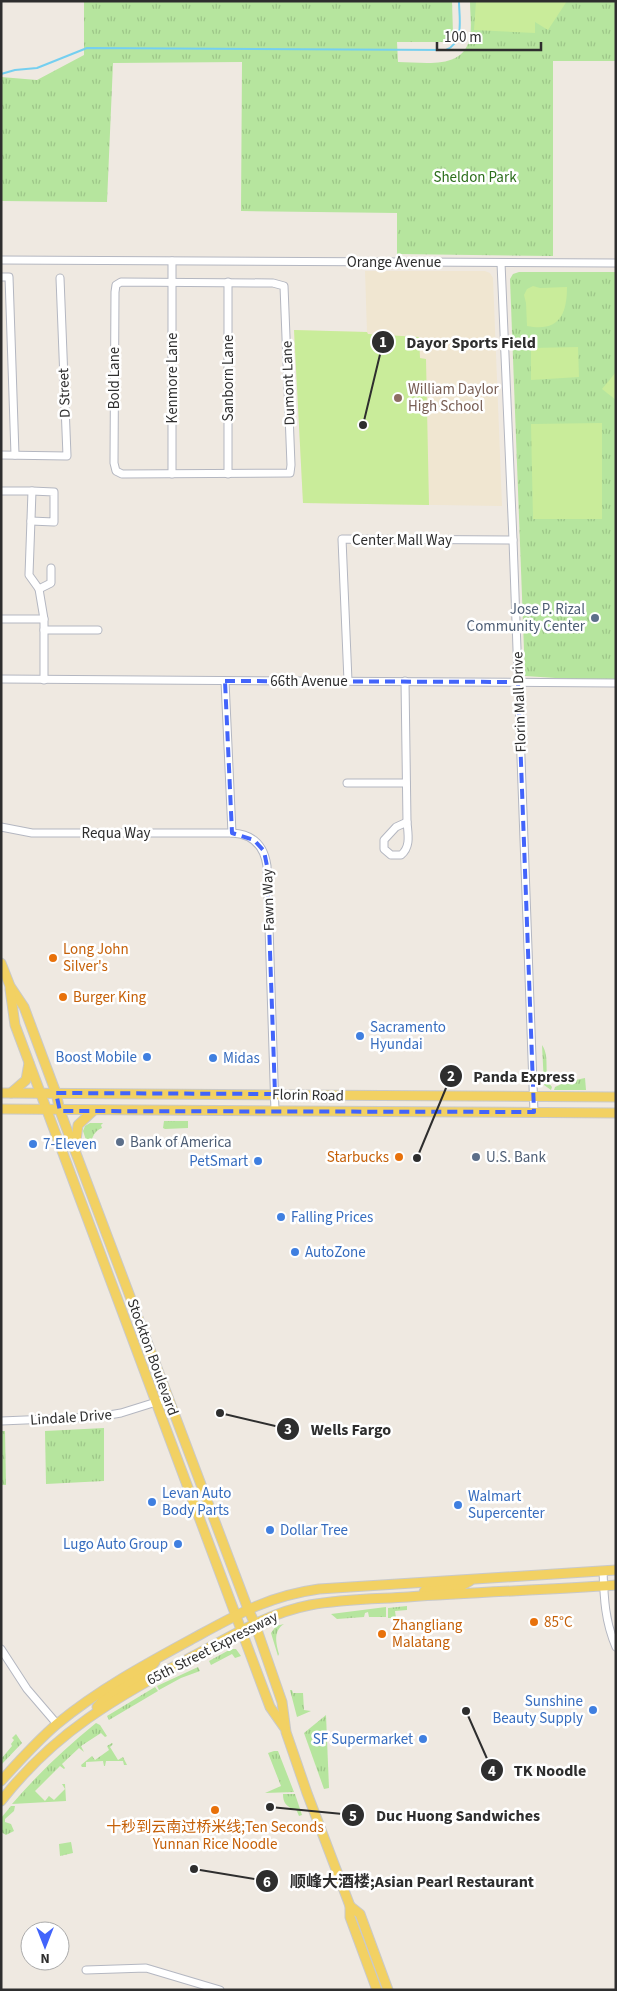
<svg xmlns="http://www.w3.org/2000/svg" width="617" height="1991" viewBox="0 0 617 1991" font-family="'Source Sans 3','Noto Sans SC',sans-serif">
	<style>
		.education { fill: #f0e6d1 }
		.grass { fill: url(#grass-tufts) }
		.pitch { fill: #c9ec9a }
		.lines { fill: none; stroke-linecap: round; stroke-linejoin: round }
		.stream { stroke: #75cff0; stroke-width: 2 }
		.minor-casing { stroke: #b4b7c1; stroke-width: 9 }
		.major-casing { stroke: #c9c9c9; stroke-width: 11 }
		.minor { stroke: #fff; stroke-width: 7 }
		.major { stroke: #f2d163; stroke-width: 9 }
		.marked { fill: none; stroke: #4264fb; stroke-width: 4; stroke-dasharray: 10 6; stroke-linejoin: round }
		.education-dot { fill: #8d6e63; stroke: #fff; stroke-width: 2 }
		.service-dot { fill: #5c6f8a; stroke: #fff; stroke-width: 2 }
		.food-dot { fill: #e8710a; stroke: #fff; stroke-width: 2 }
		.shop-dot { fill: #3f7fe0; stroke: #fff; stroke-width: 2 }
		.labels { text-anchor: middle; stroke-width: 5; stroke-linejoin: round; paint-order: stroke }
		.park-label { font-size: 15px; fill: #2c6e1b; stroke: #fff }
		.street-label { font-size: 15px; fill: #2e2e2e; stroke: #fff }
		.education-label { font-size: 15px; fill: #785e54; stroke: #fff; text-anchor: start }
		.service-label { font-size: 15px; fill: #4e5e75; stroke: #fff; text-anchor: start }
		.food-label { font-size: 15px; fill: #c56008; stroke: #fff; text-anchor: start }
		.shop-label { font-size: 15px; fill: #366cbe; stroke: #fff; text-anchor: start }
		.leader { fill: none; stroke: #2e2e2e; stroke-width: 2 }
		.callout-dot { fill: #2e2e2e; stroke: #fff; stroke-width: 2 }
		.mark-label { font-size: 15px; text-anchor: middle; font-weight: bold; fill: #fff }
		.callout-label { font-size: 16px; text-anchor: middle; font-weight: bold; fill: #2e2e2e; stroke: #fff; stroke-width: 5; stroke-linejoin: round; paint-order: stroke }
	</style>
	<defs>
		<pattern id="grass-tufts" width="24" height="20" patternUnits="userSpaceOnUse" patternTransform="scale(1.25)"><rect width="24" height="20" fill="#b6e59e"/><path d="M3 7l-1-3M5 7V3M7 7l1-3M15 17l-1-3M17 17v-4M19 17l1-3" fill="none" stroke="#9dc588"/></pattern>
	</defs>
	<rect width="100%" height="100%" fill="#efe9e1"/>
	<!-- education -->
	<polygon class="education" points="365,271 485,271 490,273 493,278 502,506 303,503 294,330 367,332"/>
	<!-- grass -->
	<g class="grass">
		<path d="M84 1H452L453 34 445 42H397L398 62C423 62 465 71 470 36 472 25 470 13 470 1H616V61H553V256L397 254V213L241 211 242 62 113 63 107 202 1 201V77L37 80 84 55Z"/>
		<polygon points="519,272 616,272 616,682 525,676 510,279 513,274"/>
		<path d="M542 1045C551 1058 542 1075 552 1087L551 1090 544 1085Z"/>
		<polygon points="585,1078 586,1090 554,1090 555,1087 566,1082"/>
		<polygon points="164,1121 188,1121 188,1128 165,1129 163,1128"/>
		<path d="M90 1123H103L101 1125 102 1128C93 1131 90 1142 91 1149H89L83 1131 85 1126Z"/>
		<polygon points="104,1428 104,1481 46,1484 45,1431"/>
		<polygon points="1,1431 5,1431 6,1485 1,1485"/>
		<polygon points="407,1606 407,1610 395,1611 396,1618 388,1618 388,1608"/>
		<polygon points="386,1607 386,1617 369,1617 368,1612 365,1613 364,1617 337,1619 331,1614"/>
		<path d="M284 1624C273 1631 276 1643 279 1654L278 1656 271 1633 276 1626Z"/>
		<polygon points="231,1649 236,1649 241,1656 235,1658 232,1654 211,1665 209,1661"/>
		<polygon points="198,1667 200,1671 181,1678 159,1690 157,1686"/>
		<polygon points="155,1687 158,1691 109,1720 107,1716"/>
		<polygon points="290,1690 292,1690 293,1693 303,1693 304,1710 311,1711 297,1717"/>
		<polygon points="326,1715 329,1788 324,1789 304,1733"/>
		<path d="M96 1723 100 1725 107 1736 105 1737 101 1733 81 1746 84 1752 79 1748 62 1764 65 1768 64 1769 60 1766 35 1791 45 1801 49 1796 54 1800 65 1789 62 1784H65L66 1801 12 1804C38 1774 65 1748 96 1723Z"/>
		<polygon points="16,1734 22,1743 1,1765 1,1759 12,1746 11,1744 14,1740 12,1738"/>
		<polygon points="112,1743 113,1744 110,1747 118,1760 123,1757 127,1765 124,1765 123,1761 106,1761 105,1766 104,1766 103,1761 86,1762 86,1767 82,1767 81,1765 92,1756 95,1760 109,1750 107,1746"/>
		<polygon points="274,1751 278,1751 294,1792 265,1793 281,1786 268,1753"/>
		<path d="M283 1794H295L302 1815 299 1816 296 1809 293 1810C287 1805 283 1804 283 1794Z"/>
		<polygon points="11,1806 15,1806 14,1811 5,1819 5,1822 11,1824 14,1831 6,1835 1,1832 1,1818"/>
		<polygon points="71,1842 73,1853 60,1856 59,1844"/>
	</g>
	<!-- pitch -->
	<g class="pitch">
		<polygon points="476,1 567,1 548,30 535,22 535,33 474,30"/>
		<path d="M533 286 540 288 567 287C567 316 558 332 527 326L526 303 524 295 527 289Z"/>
		<polygon points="294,330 367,332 368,334 419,337 420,358 426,359 429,505 303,503"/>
		<polygon points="578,347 579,377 531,380 531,348"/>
		<polygon points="616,372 616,400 602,389"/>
		<polygon points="602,423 602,519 533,519 531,424"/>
	</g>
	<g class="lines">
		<!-- stream -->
		<path class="stream" d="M1 74 15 70 37 68 87 48 446 50C465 42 459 18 459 1"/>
		<defs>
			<g id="minor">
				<polyline points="1,260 616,263"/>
				<polyline points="501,263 513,540 534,1112"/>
				<polyline points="1,277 9,277 15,455"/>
				<polygon points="121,282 273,283 284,286 291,465 290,473 122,474 116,471 114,463 115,292 116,285"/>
				<polyline points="1,455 67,456 60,278"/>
				<polyline points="172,474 172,261"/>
				<polyline points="228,474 228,282"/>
				<polyline points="1,491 32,491 29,575 39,589 51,583 51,568"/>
				<polyline points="31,521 54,522 54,492 32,491"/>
				<polyline points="39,589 44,619"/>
				<polyline points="1,619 44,619 44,680"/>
				<polyline points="44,630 98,630"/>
				<polyline points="1,679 616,683"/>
				<polyline points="225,681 232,833"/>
				<polyline points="348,681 342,539 513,540"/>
				<polyline points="405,681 407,822"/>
				<polyline points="347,783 406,783"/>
				<path d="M407 822C408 834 411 847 401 855H391L384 849V840L396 827Z"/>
				<path d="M1 827 32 833H232C252 834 264 845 267 866L275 1111"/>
				<polyline points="1,1421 97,1417 121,1413 169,1398"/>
				<path d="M603 1571C604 1598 605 1622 616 1647"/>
				<polyline points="1,1649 27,1689 57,1724"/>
				<polyline points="86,1970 146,1968 220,1990"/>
			</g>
			<g id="major">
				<polyline points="1,963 10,986 24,1007 56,1093 60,1111 248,1609 255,1624 282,1702 286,1732 307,1793 350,1906 350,1917 377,1990"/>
				<polyline points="10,989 15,1025 270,1707 284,1727"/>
				<polyline points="1,1093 616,1097"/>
				<polyline points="11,1093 26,1080 29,1063"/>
				<polyline points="1,1109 616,1113"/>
				<polyline points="75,1149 78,1125 93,1111"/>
				<polyline points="424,1592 425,1590 459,1587 470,1581"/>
				<polyline points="97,1707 105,1698 146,1673 155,1662"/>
				<path d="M1 1781C19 1761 37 1741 57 1724 98 1690 146 1664 192 1639 236 1615 268 1596 319 1589L616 1570"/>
				<path d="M1 1801C58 1728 120 1696 199 1653 235 1634 269 1613 310 1605 342 1599 375 1599 408 1597 477 1592 546 1590 616 1585"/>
				<polyline points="350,1906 360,1914 388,1990"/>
			</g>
		</defs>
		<!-- minor casing -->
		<use href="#minor" class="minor-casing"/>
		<!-- major casing -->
		<use href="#major" class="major-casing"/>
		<!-- minor -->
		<use href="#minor" class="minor"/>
		<!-- major -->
		<use href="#major" class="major"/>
	</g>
	<!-- marked area -->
	<path class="marked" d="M225 681 518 682 534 1112 60 1111 56 1093 275 1094 267 866 264 851 254 840 232 833Z"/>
	<!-- markers -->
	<circle class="education-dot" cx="398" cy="398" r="5"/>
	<g class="service-dot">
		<circle cx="595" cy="618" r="5"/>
		<circle cx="120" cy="1142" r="5"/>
		<circle cx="476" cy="1157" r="5"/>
	</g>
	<g class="food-dot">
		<circle cx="53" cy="958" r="5"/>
		<circle cx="63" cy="997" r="5"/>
		<circle cx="399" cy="1157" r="5"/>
		<circle cx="534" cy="1622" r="5"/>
		<circle cx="382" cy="1634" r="5"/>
		<circle cx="215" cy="1810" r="5"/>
	</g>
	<g class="shop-dot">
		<circle cx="360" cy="1036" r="5"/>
		<circle cx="147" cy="1057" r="5"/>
		<circle cx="213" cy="1058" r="5"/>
		<circle cx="33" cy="1144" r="5"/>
		<circle cx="258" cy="1161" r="5"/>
		<circle cx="281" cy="1217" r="5"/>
		<circle cx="295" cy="1252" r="5"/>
		<circle cx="152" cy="1502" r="5"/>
		<circle cx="458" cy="1505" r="5"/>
		<circle cx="270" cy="1530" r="5"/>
		<circle cx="178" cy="1544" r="5"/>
		<circle cx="593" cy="1710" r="5"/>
		<circle cx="423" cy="1739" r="5"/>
	</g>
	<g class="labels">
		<!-- park labels -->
		<g class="park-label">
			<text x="475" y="182">Sheldon Park</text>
		</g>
		<!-- street labels -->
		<g class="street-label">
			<text x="394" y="267">Orange Avenue</text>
			<text transform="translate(114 378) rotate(-90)" y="5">Bold Lane</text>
			<text transform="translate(172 378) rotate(-90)" y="5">Kenmore Lane</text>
			<text transform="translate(228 378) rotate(-90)" y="5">Sanborn Lane</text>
			<text transform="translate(288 383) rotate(-92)" y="5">Dumont Lane</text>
			<text transform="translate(64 393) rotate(-92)" y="5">D Street</text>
			<text x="402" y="545">Center Mall Way</text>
			<text x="309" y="686">66th Avenue</text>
			<text transform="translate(519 702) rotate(-92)" y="5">Florin Mall Drive</text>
			<text x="116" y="838">Requa Way</text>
			<text transform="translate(268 900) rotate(-92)" y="5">Fawn Way</text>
			<text transform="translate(308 1095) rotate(1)" y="5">Florin Road</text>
			<text transform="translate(153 1357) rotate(70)" y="5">Stockton Boulevard</text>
			<text transform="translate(71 1417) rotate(-4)" y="5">Lindale Drive</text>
			<text transform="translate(212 1648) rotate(-27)" y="5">65th Street Expressway</text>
		</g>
		<!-- education labels -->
		<g class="education-label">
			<text x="408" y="394">William Daylor<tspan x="408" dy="17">High School</tspan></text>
		</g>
		<!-- service labels -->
		<g class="service-label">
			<text x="585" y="614" text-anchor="end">Jose P. Rizal<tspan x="585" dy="17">Community Center</tspan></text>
			<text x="130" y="1147">Bank of America</text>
			<text x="486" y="1162">U.S. Bank</text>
		</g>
		<!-- food labels -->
		<g class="food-label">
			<text x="63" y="954">Long John<tspan x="63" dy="17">Silver's</tspan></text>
			<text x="73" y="1002">Burger King</text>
			<text x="389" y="1162" text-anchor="end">Starbucks</text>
			<text x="544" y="1627">85°C</text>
			<text x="392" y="1630">Zhangliang<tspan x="392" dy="17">Malatang</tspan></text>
			<text x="215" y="1832" text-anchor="middle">十秒到云南过桥米线;Ten Seconds<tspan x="215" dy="17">Yunnan Rice Noodle</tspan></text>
		</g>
		<!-- shop labels -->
		<g class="shop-label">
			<text x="370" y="1032">Sacramento<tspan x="370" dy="17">Hyundai</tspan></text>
			<text x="137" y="1062" text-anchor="end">Boost Mobile</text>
			<text x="223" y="1063">Midas</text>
			<text x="43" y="1149">7-Eleven</text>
			<text x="248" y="1166" text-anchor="end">PetSmart</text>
			<text x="291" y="1222">Falling Prices</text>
			<text x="305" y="1257">AutoZone</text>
			<text x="162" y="1498">Levan Auto<tspan x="162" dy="17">Body Parts</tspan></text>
			<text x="468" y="1501">Walmart<tspan x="468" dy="17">Supercenter</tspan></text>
			<text x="280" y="1535">Dollar Tree</text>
			<text x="168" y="1549" text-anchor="end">Lugo Auto Group</text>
			<text x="583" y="1706" text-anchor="end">Sunshine<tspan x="583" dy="17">Beauty Supply</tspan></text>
			<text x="413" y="1744" text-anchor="end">SF Supermarket</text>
		</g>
	</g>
	<!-- callouts -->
	<path class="leader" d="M363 425L383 342M417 1158L451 1076M220 1413L288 1429M466 1711L492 1770M270 1807L353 1815M194 1869L267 1881"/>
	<g class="callout-dot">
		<circle cx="363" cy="425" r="5"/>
		<circle cx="417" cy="1158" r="5"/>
		<circle cx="220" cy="1413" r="5"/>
		<circle cx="466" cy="1711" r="5"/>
		<circle cx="270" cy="1807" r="5"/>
		<circle cx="194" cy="1869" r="5"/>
		<circle cx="383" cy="342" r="12"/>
		<circle cx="451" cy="1076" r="12"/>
		<circle cx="288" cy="1429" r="12"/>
		<circle cx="492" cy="1770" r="12"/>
		<circle cx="353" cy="1815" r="12"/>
		<circle cx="267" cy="1881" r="12"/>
	</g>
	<g class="mark-label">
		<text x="383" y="347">1</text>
		<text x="451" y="1081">2</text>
		<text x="288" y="1434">3</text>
		<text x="492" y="1776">4</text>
		<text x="353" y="1821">5</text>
		<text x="267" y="1887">6</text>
	</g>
	<g class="callout-label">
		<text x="471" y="348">Dayor Sports Field</text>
		<text x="524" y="1082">Panda Express</text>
		<text x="351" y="1435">Wells Fargo</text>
		<text x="550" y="1776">TK Noodle</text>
		<text x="458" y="1821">Duc Huong Sandwiches</text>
		<text x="412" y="1887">顺峰大酒楼;Asian Pearl Restaurant</text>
	</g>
	<!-- border -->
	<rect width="617" height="1991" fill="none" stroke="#2e2e2e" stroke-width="5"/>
	<!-- north arrow -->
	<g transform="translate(45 1946) rotate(180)"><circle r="24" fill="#ffffff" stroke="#ababab"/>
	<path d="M0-4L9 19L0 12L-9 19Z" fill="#4264fb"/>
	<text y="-8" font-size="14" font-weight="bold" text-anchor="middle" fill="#2e2e2e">N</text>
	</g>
	<!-- scale -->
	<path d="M437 42v8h104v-8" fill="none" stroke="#2e2e2e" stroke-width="2.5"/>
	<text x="444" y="42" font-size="15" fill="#2e2e2e" stroke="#ffffff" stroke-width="4" paint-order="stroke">100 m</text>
</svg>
